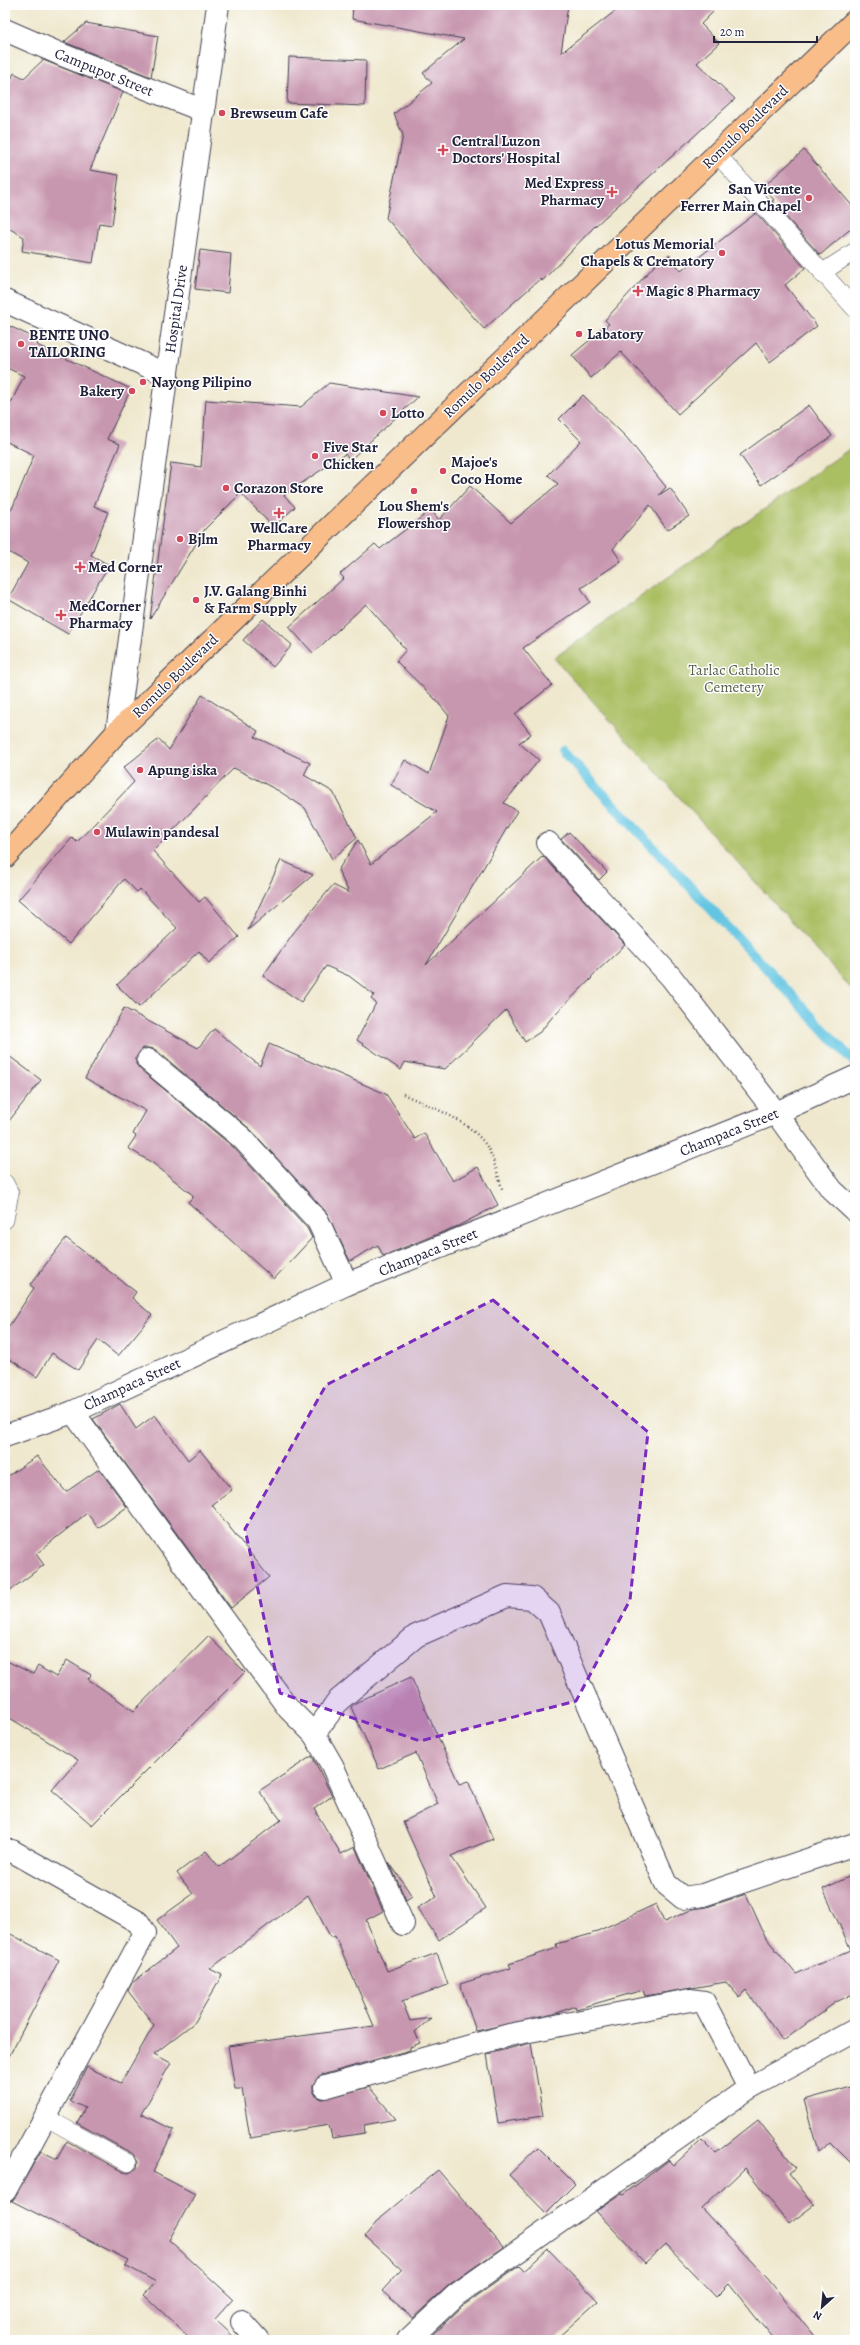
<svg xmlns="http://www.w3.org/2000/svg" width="860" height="2345" viewBox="0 0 860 2345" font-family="Alegreya,serif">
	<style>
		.green { fill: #aabe62; stroke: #66704e }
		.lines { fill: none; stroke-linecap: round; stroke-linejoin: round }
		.stream { stroke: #62c5e1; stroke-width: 10 }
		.building { fill: #c796af }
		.service-casing { stroke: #414051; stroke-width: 18 }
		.minor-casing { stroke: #414051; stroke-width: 24 }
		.tertiary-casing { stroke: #414051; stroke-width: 24 }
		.trunk-casing { stroke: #414051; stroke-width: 24 }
		.path { stroke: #414051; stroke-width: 2.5; stroke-dasharray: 1 3; stroke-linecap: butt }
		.service { stroke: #fff; stroke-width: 17 }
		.minor { stroke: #fff; stroke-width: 22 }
		.tertiary { stroke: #fff; stroke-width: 22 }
		.trunk { stroke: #f8bd89; stroke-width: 22 }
		.marked { fill: #7b2cbf; fill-opacity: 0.2; stroke: #7b2cbf; stroke-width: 3; stroke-dasharray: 8 5; stroke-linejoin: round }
		.poi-dot { fill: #d1495b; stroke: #fff; stroke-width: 1.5 }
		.labels { text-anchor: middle; stroke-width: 3; stroke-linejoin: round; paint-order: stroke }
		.street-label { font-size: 15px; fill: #22223b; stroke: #fff }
		.poi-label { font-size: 15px; font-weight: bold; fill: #22223b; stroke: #fff; text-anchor: start }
		.park-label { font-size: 15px; fill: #58604b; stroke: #fff }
	</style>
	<rect width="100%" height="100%" fill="#fff"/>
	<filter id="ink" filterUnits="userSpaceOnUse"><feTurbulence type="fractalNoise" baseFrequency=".025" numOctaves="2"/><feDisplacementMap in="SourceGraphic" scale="8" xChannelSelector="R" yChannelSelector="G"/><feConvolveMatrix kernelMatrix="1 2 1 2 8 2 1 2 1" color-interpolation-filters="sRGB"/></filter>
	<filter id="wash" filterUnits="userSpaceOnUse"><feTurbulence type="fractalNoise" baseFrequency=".012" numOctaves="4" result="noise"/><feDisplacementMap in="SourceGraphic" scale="16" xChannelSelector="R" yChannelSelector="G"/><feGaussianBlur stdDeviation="0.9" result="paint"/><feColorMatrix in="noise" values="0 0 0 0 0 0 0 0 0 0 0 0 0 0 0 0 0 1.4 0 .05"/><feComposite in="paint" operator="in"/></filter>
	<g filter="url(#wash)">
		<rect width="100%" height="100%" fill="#efe8ce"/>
		<!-- green -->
		<polygon class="green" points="855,445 855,993 554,658"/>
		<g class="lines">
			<!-- stream -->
			<polyline class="stream" points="563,751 855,1063"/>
		</g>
		<g id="blocks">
			<!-- building -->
			<g class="building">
				<polygon points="353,5 568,5 561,53 623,5 720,5 701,24 719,43 697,63 735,99 594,227 542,281 540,279 484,329 386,218 403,135 394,114 432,83 423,73 464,39 352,19"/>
				<polygon points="86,23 158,36 151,77 64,42"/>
				<polygon points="289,57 366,60 365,106 287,103"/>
				<polygon points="43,60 123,92 90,170 119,175 112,225 99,223 93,263 22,251 24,237 5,226 5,92 14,73 24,78"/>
				<polygon points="804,150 855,209 855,225 820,255 772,201 774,200 763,187"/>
				<polygon points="756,213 805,268 785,285 817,326 770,362 756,343 678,414 621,352 591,378 572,355 609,324 605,320 654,266 669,255 681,271"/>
				<polygon points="200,250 231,254 228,293 195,289"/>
				<polygon points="5,324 39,340 37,345 131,389 107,439 120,444 94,506 108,512 91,555 109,565 68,634 8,599 28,563 5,550 5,506 12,509 34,455 5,441 5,415 24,376 5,367"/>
				<polygon points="329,383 418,397 350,460 345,454 284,495 295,507 273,527 241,493 205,529 150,619 171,463 201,467 206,400 301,407"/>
				<polygon points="583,395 627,438 666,487 659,495 670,488 689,516 667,530 650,505 613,549 621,561 581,588 590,602 523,648 552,685 515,714 531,734 519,743 539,760 504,803 517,811 426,965 543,856 625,945 591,977 592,978 554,1015 540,1032 525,1042 506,1010 445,1069 405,1062 401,1070 357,1040 376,1003 371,999 374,995 349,976 326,966 301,1002 263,976 294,932 333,885 349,893 338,870 358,840 371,864 437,812 391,785 405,760 429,774 449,716 435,699 396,661 406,650 366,604 313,653 289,627 344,578 340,574 375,544 380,549 431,510 439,520 470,486 511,523 558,484 548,475 581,441 559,419"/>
				<polygon points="809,405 832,436 761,485 740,455"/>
				<polygon points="263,619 292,645 273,667 243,640"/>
				<polygon points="202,695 258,731 255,737 310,763 304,775 333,792 357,838 332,859 305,808 279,791 234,768 153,851 199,902 205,897 239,937 209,963 199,951 139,1007 117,985 177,928 140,889 137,892 124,879 69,944 18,900 72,838 77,842 134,782 123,768 159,739 169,750"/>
				<polygon points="569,832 607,872 599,880 561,839"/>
				<polygon points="281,860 313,875 248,930"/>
				<polygon points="124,1008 198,1048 214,1029 260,1066 269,1044 386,1094 415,1139 424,1133 453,1181 478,1167 498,1205 458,1226 383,1256 378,1245 350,1261 327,1213 251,1130 156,1050 150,1048 143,1048 136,1058 136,1064 140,1069 233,1147 307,1228 312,1238 274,1279 188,1202 194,1196 154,1164 128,1148 136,1136 133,1134 146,1111 85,1078"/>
				<polygon points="5,1053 41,1080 5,1126"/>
				<polygon points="66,1238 136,1292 132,1298 152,1315 118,1356 98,1340 78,1370 52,1353 37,1377 5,1356 5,1332 34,1288 30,1285"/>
				<polygon points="120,1404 136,1429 155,1415 188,1460 200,1450 232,1490 212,1505 269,1577 231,1608 93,1419"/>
				<polygon points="37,1456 66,1492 99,1469 127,1507 98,1528 87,1513 36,1554 44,1565 5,1594 5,1478"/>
				<polygon points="208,1636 245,1672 92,1825 52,1790 78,1760 5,1715 5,1660 33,1674 38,1666 56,1677 67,1660 91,1675 88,1679 134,1711"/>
				<polygon points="411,1677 459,1784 468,1781 493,1839 451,1856 486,1908 439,1940 417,1908 437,1897 403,1822 438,1804 416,1753 379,1769 351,1707 357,1702"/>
				<polygon points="312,1756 332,1796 314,1809 341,1854 355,1847 383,1911 366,1920 387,1971 437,1953 448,1985 402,2001 410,2021 431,2018 415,2032 420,2043 410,2047 410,2050 392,2055 391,2054 388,2056 322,2075 313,2084 313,2090 316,2096 322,2099 369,2087 396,2119 364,2125 365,2133 332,2138 329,2125 250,2138 242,2089 235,2089 228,2046 374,2026 335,1936 331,1938 308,1895 210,1969 222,1975 195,2022 154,2054 171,2063 141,2114 174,2130 153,2172 195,2194 169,2240 233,2299 215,2319 237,2340 192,2340 144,2295 156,2282 125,2265 128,2260 12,2201 41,2151 57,2159 67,2141 123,2172 129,2173 137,2168 138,2162 133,2154 77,2123 85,2108 70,2101 87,2067 121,2083 154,2025 128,1991 132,1983 177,1948 157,1920 193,1894 177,1873 206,1851 219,1867 281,1820 259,1791"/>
				<polygon points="389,1862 412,1896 406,1900"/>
				<polygon points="855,1874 855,1993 836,2002 783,2041 746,1990 739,1997 726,1982 645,1996 643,1990 576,2009 575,2006 554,2014 476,2031 460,1984 511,1968 509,1964 557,1948 556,1944 591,1934 656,1904 664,1922 693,1909 707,1907 746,1894 766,1938 796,1974 851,1950 823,1889"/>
				<polygon points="5,1931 59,1960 5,2064"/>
				<polygon points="531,2043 543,2116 498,2123 487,2054"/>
				<polygon points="855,2086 855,2167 830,2142 818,2152 804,2100"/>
				<polygon points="758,2120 796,2168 789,2173 814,2205 789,2224 745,2168 702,2209 768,2279 817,2340 774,2340 729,2284 716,2297 665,2244 645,2263 596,2211 621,2194 623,2195 669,2160 674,2165 702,2139 716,2153"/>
				<polygon points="538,2147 575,2184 546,2213 509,2175"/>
				<polygon points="438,2170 503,2247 449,2285 413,2318 382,2291 402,2269 365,2236 381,2217"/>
				<polygon points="548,2249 598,2301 555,2340 437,2340 432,2335 464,2305 519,2266 524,2271"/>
			</g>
		</g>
	</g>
	<g filter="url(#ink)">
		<use href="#blocks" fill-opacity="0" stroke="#414051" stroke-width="1"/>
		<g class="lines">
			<defs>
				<g id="service">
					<polyline points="717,154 855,309"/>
					<polyline points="823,275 829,268 855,251"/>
					<polyline points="5,1183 10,1193 5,1220"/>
					<polyline points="45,2117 128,2163"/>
				</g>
				<g id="minor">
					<polyline points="5,30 60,54 204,111"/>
					<polyline points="5,301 167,375"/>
					<polyline points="548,843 671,977 776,1113 832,1190 855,1211"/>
					<polyline points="148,1060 242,1138 318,1221 347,1284"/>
					<polyline points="73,1412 289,1709 314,1734 332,1765 403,1924"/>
					<polyline points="5,1436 73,1412 347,1284 776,1113 855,1077"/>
					<polyline points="314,1734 339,1700 416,1636 507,1596 532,1598 549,1613 666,1884 683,1898 703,1895 855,1844"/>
					<polyline points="5,1852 12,1851 138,1922 145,1933 5,2191"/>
					<polyline points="325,2087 509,2035 690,2000 704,2002 749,2088"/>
					<polyline points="242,2322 258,2340"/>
					<polyline points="408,2340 456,2295 749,2088 855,2030"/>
				</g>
				<polyline id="tertiary" points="117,732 218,5"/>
				<polyline id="trunk" points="5,857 117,732 855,21"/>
			</defs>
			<!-- service casing -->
			<use href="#service" class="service-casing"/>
			<!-- minor casing -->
			<use href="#minor" class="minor-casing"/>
			<!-- tertiary casing -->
			<use href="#tertiary" class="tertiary-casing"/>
			<!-- trunk casing -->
			<use href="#trunk" class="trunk-casing"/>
			<!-- path -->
			<path class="path" d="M403 1094C430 1107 468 1119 486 1145 494 1158 498 1177 503 1191"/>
			<!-- service -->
			<use href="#service" class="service"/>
			<!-- minor -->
			<use href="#minor" class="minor"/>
			<!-- tertiary -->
			<use href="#tertiary" class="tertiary"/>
			<!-- trunk -->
			<use href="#trunk" class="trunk"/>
		</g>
	</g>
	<!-- marked area -->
	<path class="marked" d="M493 1300 648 1432 630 1600 576 1701 420 1741 280 1693 245 1529 326 1385Z"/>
	<!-- markers -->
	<g class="poi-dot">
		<circle cx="222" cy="113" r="4"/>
		<path d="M441 144h4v4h4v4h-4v4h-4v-4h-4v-4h4z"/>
		<path d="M610 186h4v4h4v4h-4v4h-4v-4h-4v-4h4z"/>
		<circle cx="809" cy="198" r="4"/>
		<circle cx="722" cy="253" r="4"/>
		<path d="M636 285h4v4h4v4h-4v4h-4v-4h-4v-4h4z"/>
		<circle cx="579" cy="334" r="4"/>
		<circle cx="21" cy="344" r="4"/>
		<circle cx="143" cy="382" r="4"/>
		<circle cx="132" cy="391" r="4"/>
		<circle cx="383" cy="413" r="4"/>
		<circle cx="315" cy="456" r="4"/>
		<circle cx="443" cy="471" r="4"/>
		<circle cx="226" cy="488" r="4"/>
		<circle cx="414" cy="491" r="4"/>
		<path d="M277 507h4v4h4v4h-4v4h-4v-4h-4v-4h4z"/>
		<circle cx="180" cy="539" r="4"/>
		<path d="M78 561h4v4h4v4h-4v4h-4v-4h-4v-4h4z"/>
		<circle cx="196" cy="600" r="4"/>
		<path d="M59 609h4v4h4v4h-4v4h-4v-4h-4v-4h4z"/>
		<circle cx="140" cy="770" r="4"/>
		<circle cx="97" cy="832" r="4"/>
	</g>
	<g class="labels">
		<!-- street labels -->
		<g class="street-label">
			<text transform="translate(104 72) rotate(22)" y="5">Campupot Street</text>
			<text transform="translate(745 127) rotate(-44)" y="5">Romulo Boulevard</text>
			<text transform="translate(176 309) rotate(-82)" y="5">Hospital Drive</text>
			<text transform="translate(486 376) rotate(-44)" y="5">Romulo Boulevard</text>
			<text transform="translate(175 676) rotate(-44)" y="5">Romulo Boulevard</text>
			<text transform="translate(729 1132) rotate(-22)" y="5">Champaca Street</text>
			<text transform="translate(428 1252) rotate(-22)" y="5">Champaca Street</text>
			<text transform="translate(132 1384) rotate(-25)" y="5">Champaca Street</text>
		</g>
		<!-- poi labels -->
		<g class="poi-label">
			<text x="230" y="118">Brewseum Cafe</text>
			<text x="452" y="146">Central Luzon<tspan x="452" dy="17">Doctors' Hospital</tspan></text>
			<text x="604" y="188" text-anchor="end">Med Express<tspan x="604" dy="17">Pharmacy</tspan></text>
			<text x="801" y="194" text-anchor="end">San Vicente<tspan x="801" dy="17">Ferrer Main Chapel</tspan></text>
			<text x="714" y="249" text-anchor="end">Lotus Memorial<tspan x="714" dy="17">Chapels &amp; Crematory</tspan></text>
			<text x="646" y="296">Magic 8 Pharmacy</text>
			<text x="587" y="339">Labatory</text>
			<text x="29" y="340">BENTE UNO<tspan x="29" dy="17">TAILORING</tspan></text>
			<text x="151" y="387">Nayong Pilipino</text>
			<text x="124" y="396" text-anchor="end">Bakery</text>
			<text x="391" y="418">Lotto</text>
			<text x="323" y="452">Five Star<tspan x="323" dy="17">Chicken</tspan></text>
			<text x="451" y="467">Majoe's<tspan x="451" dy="17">Coco Home</tspan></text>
			<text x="234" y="493">Corazon Store</text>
			<text x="414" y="511" text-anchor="middle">Lou Shem's<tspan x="414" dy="17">Flowershop</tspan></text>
			<text x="279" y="533" text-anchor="middle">WellCare<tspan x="279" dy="17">Pharmacy</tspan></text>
			<text x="188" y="544">Bjlm</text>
			<text x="88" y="572">Med Corner</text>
			<text x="204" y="596">J.V. Galang Binhi<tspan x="204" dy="17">&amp; Farm Supply</tspan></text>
			<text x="69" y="611">MedCorner<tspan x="69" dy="17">Pharmacy</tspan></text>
			<text x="148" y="775">Apung iska</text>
			<text x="105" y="837">Mulawin pandesal</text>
		</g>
		<!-- park labels -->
		<g class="park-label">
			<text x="734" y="675">Tarlac Catholic<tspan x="734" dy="17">Cemetery</tspan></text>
		</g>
	</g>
	<!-- margin -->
	<rect width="860" height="2345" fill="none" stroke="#fff" stroke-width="20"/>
	<!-- north arrow -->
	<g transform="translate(822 2307) rotate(207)" stroke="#ffffff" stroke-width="3" paint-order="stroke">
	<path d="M0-3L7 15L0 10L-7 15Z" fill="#22223b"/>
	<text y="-6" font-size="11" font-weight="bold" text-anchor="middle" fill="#22223b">N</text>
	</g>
	<!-- scale -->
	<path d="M714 36v6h103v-6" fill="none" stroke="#22223b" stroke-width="2"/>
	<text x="720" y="36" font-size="12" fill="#22223b" stroke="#ffffff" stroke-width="3" paint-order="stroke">20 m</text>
</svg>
